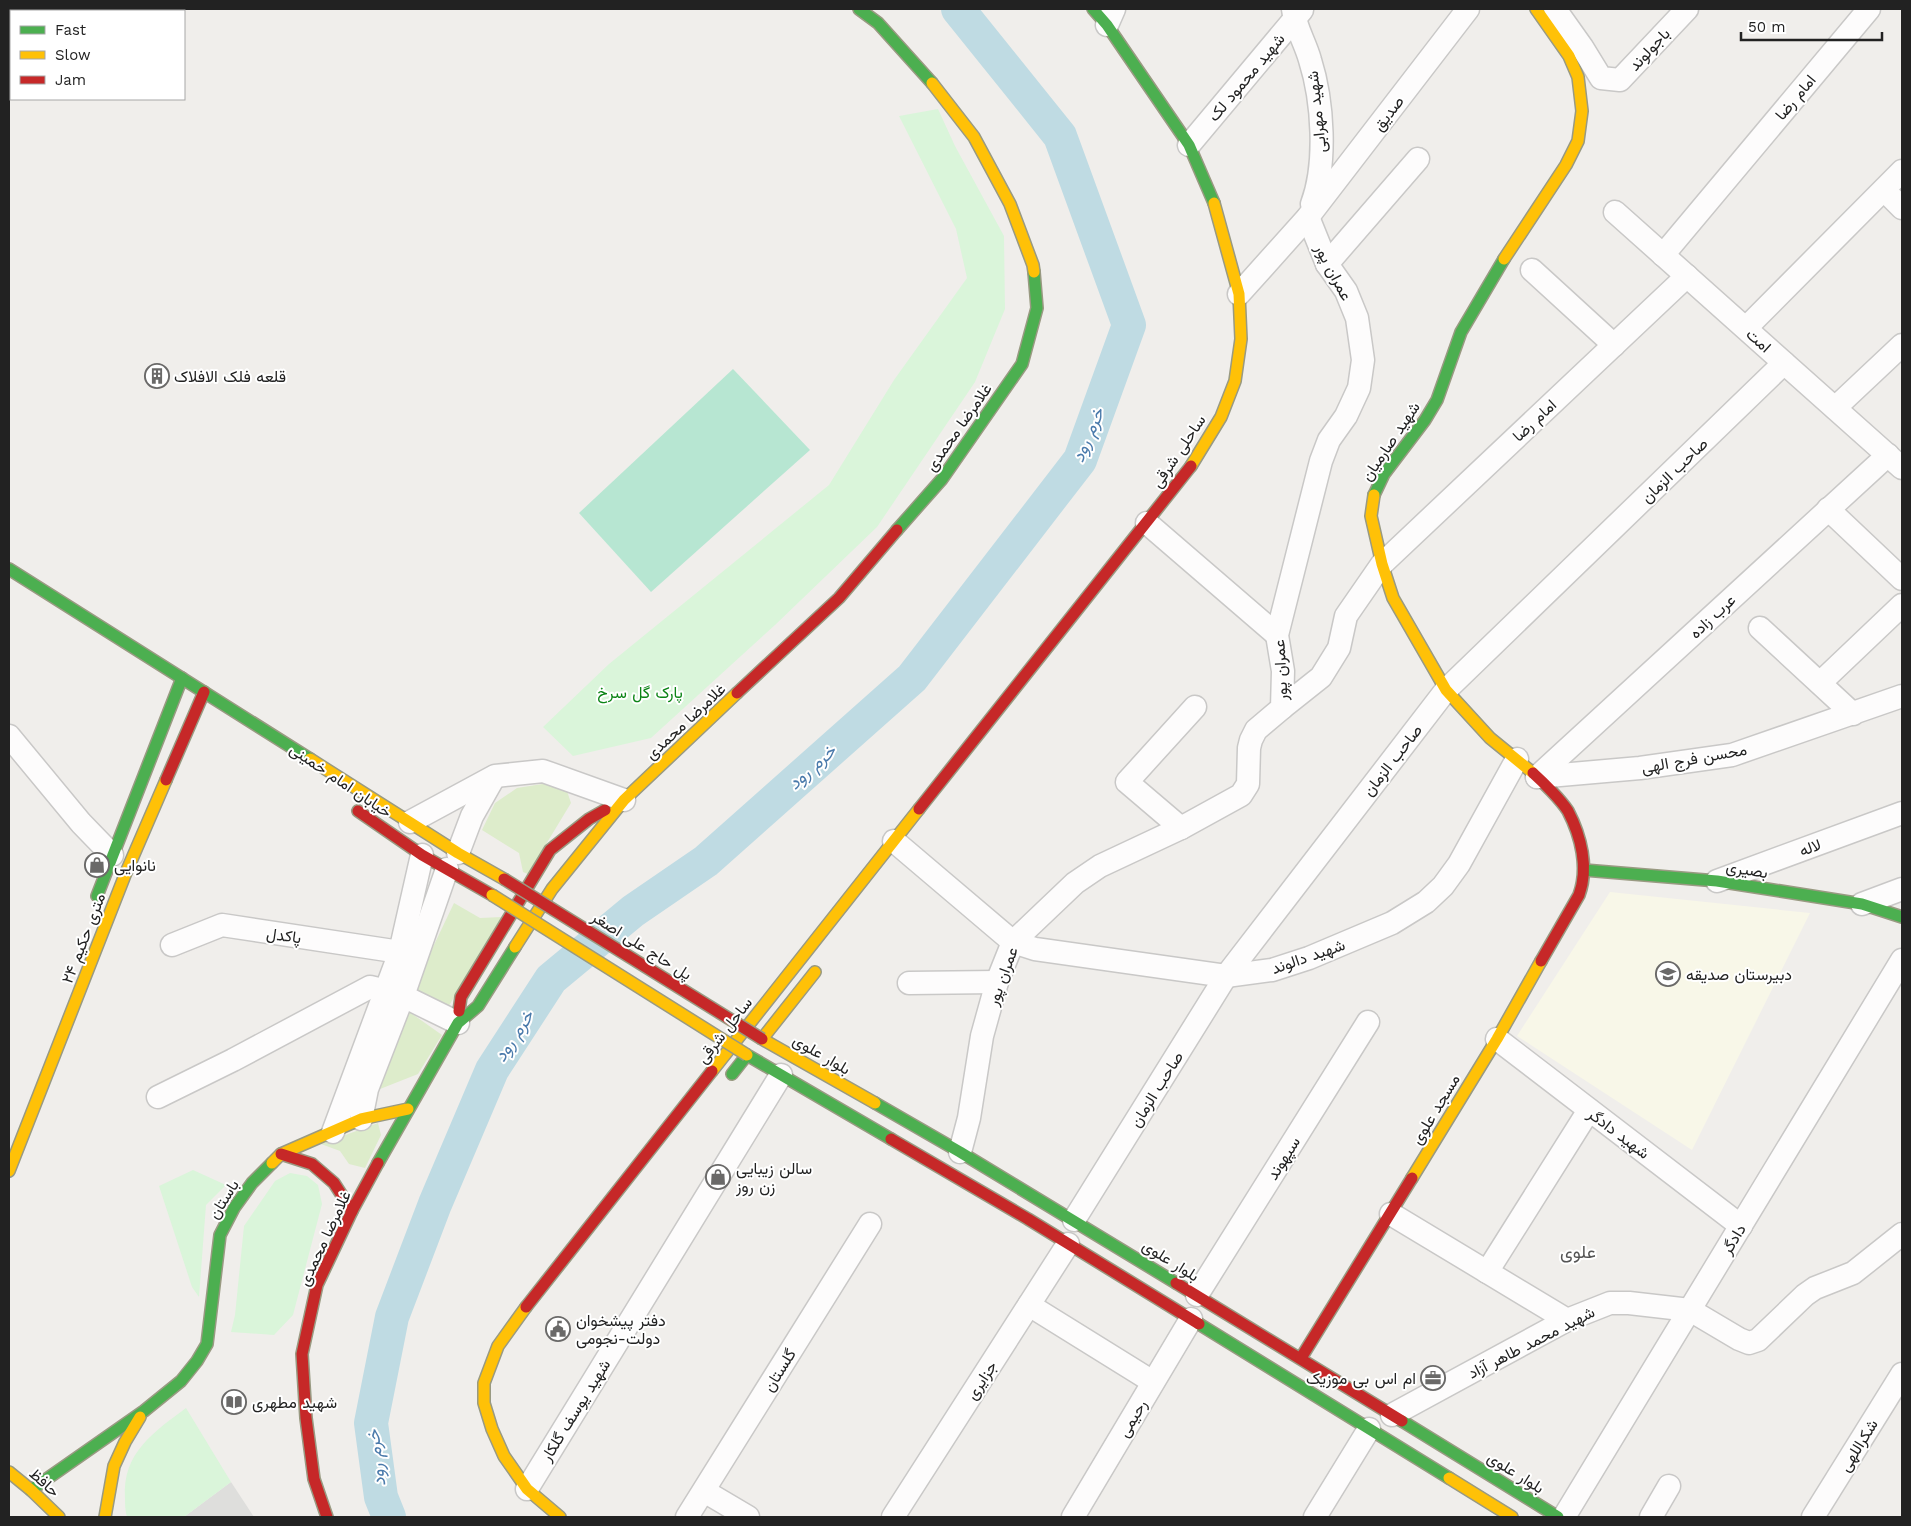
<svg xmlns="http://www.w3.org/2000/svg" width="1911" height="1526" viewBox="0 0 1911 1526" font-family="'Work Sans',Vazirmatn,sans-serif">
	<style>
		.education { fill: #f8f7e8 }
		.religious { fill: #dededc }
		.grass { fill: #ddeccb }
		.park { fill: #daf5da }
		.pitch { fill: #b7e6d2 }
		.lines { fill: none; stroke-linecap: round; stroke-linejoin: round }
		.river { stroke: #bfdbe3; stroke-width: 34 }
		.street-casing { stroke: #c9c8c7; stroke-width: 25 }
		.fast-casing { stroke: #999a82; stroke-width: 14 }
		.slow-casing { stroke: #999a82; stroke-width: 14 }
		.jam-casing { stroke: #999a82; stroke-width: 14 }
		.street { stroke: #fdfcfc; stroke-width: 22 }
		.fast { stroke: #4caf50; stroke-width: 11 }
		.slow { stroke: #ffc107; stroke-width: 11 }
		.jam { stroke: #c62828; stroke-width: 11 }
		.slow-bridge-casing { stroke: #999a82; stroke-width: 14; stroke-linecap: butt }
		.jam-bridge-casing { stroke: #999a82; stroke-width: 14; stroke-linecap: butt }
		.slow-bridge { stroke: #ffc107; stroke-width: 11 }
		.jam-bridge { stroke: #c62828; stroke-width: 11 }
		.labels { text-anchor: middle; stroke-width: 4; stroke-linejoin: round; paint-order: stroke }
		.street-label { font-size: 16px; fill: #222; stroke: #fff }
		.poi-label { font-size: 16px; fill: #222; stroke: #fff; text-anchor: start }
		.park-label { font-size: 16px; fill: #0c8416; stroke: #fff }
		.water-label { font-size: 18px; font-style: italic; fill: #4a7aab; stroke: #fff }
		.neighbourhood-label { font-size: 18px; fill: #555; stroke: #fff }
	</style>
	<rect width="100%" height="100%" fill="#f0eeeb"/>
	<!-- education -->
	<polygon class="education" points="1610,892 1810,913 1692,1150 1517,1036"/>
	<!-- religious -->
	<polygon class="religious" points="231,1482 254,1517 184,1517"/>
	<!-- grass -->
	<g class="grass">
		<polygon points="555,782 567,791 571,803 528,874 523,872 519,853 482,830 495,803 517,788"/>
		<polygon points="454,903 480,918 502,917 447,1009 412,991"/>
		<polygon points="408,1011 442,1035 418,1074 375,1091"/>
		<polygon points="378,1123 381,1135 365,1168 349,1164 340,1151 321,1144"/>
	</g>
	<!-- park -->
	<g class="park">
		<polygon points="9,9 44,9 42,11 11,11 11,62 9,66"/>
		<polygon points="938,109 955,146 1004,236 1005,309 975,382 877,527 775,625 651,738 573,756 543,727 609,664 829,485 894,380 967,278 956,229 899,116"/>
		<polygon points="193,1170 226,1185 206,1205 199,1297 192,1287 159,1186"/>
		<polygon points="290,1173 307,1176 318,1185 322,1204 293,1315 274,1335 231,1332 235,1315 244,1226 275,1181"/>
		<path d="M186 1408 231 1482 184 1517H127C125 1511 125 1504 125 1498 122 1453 154 1432 186 1408Z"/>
	</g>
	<!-- pitch -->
	<polygon class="pitch" points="733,369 810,450 651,592 579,513"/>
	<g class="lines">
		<!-- river -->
		<polyline class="river" points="389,1517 381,1497 371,1423 392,1317 435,1204 492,1070 551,979 633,911 706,861 912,678 1080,460 1129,325 1060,136 958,9"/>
		<defs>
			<g id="street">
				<path d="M1293 9C1295 27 1305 42 1310 60 1323 101 1327 164 1312 204"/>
				<polyline points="1555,9 1582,47 1601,78 1620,80 1687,9"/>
				<polyline points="1107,25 1114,9"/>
				<polyline points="1189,145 1302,10"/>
				<polyline points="1884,190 1902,208"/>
				<polyline points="1615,212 1902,468"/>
				<polyline points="1663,255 1869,9"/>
				<polyline points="1327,264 1418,159"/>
				<polyline points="1532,270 1614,345"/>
				<polyline points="1239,294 1308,217 1468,9"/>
				<polyline points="1746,328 1902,171"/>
				<polyline points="1835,408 1902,345"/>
				<polyline points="1828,509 1902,579"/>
				<polyline points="1147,523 1277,635"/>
				<polyline points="1760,628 1853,714"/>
				<polyline points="1820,683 1902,605"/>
				<polyline points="1282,708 1321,677 1339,648 1346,616 1382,564 1687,276"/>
				<polyline points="9,736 81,823 112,855"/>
				<polyline points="1537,777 1888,455"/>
				<polyline points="1537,777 1640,768 1732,755 1902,696"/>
				<polyline points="410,822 495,776 543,771 624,800"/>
				<polyline points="1181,828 1127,782 1195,707"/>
				<polyline points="894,841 1013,942 1035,949 1226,976 1272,970 1309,958 1392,923 1426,902 1443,886 1459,864 1517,759"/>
				<polyline points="458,853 472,816 494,777"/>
				<polyline points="1717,881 1902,813"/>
				<polyline points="1862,904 1902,889"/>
				<polyline points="172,945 222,925 400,952"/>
				<polyline points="909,983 997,982"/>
				<polyline points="403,996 458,1023"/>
				<polyline points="1497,1039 1741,1226"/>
				<polyline points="158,1097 233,1060 370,987 387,991"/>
				<polyline points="361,1119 367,1089 403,996 447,869"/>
				<polyline points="333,1132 400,952 422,855"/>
				<polyline points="960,1152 969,1118 982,1036 997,982 1013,942 1075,883 1100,866 1181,828 1241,795 1248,784 1249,748 1251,740 1256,730 1282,708 1283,671 1277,635 1321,461 1329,440 1346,416 1359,388 1363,360 1357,318 1346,291 1327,264 1308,217"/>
				<polyline points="1391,1214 1567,1320"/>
				<polyline points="1074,1220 1226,976 1446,690 1784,363"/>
				<polyline points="1487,1272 1589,1110"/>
				<polyline points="1197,1295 1368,1022"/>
				<polyline points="1029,1305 1153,1382"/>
				<polyline points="1392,1415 1567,1320 1610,1303 1629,1303 1690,1310 1739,1339 1749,1343 1758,1340 1805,1295 1815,1288 1853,1273 1902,1234"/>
				<polyline points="527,1489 781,1075"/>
				<polyline points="704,1491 748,1517"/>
				<polyline points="687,1517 870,1224"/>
				<polyline points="893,1517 1068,1244"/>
				<polyline points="1073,1517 1191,1319"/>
				<polyline points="1315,1517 1369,1429"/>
				<polyline points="1564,1517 1902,960"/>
				<polyline points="1651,1517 1669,1486"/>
				<polyline points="1813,1517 1902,1374"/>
			</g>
			<g id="fast">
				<polyline points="859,9 878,23 932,83"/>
				<polyline points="1093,9 1107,25 1189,145 1214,203"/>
				<polyline points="1374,495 1384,474 1425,420 1437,400 1461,332 1504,259"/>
				<polyline points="897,530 942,479 1022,364 1037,308 1034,272"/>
				<polyline points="9,569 310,759"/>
				<polyline points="1584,870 1717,881 1862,904 1902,917"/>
				<polyline points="97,896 182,678"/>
				<polyline points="732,1074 747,1055 891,1139"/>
				<polyline points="875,1103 960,1152 1176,1283"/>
				<polyline points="378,1163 458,1023 478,1006 515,947"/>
				<polyline points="1199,1324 1449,1478"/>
				<polyline points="1402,1421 1558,1517"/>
				<polyline points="31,1490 144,1411 181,1381 197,1361 207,1344 220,1235 234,1208 252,1183 272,1163"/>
			</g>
			<g id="slow">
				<polyline points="932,83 974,137 1010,204 1033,265 1034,272"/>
				<polyline points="1504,259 1566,165 1578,141 1582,111 1578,77 1569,56 1536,9"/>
				<polyline points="1191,466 1221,417 1235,381 1241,339 1239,294 1214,203"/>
				<polyline points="1374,495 1371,516 1382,564 1393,598 1446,690 1490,738 1533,773"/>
				<polyline points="310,759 458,853 504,879"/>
				<polyline points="515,947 552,889 624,800 737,693"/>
				<polyline points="815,972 762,1039 875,1103"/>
				<polyline points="712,1071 919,809"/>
				<polyline points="272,1163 281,1154 361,1119 408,1109"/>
				<polyline points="9,1171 125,875 166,780"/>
				<polyline points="1412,1178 1497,1039 1541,961"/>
				<polyline points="526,1307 498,1346 484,1383 484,1403 492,1429 504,1456 527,1489 560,1517"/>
				<polyline points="9,1472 31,1490 59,1517"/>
				<polyline points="1449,1478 1512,1517"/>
				<polyline points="105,1517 114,1466 125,1442 140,1417"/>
			</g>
			<g id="jam">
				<polyline points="737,693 839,598 897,530"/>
				<path d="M1533 773C1543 782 1561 800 1568 811 1581 836 1589 868 1579 895L1541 961"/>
				<polyline points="166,780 204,692"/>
				<polyline points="919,809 1191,466"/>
				<polyline points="358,811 422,855 492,895"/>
				<polyline points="459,1011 461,997 550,850 589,819 605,810"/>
				<polyline points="891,1139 1028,1219 1199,1324"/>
				<polyline points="281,1154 312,1164 334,1183 352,1211"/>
				<polyline points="1176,1283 1402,1421"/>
				<polyline points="526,1307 712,1071"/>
				<polyline points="1301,1358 1412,1178"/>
				<polyline points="327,1517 314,1479 306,1418 302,1354 317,1285 352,1211 378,1163"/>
			</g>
		</defs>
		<!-- street casing -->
		<use href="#street" class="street-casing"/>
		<!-- fast casing -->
		<use href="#fast" class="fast-casing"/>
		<!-- slow casing -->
		<use href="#slow" class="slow-casing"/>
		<!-- jam casing -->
		<use href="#jam" class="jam-casing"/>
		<!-- street -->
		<use href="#street" class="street"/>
		<!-- fast -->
		<use href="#fast" class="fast"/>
		<!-- slow -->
		<use href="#slow" class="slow"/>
		<!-- jam -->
		<use href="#jam" class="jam"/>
		<defs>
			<polyline id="slow-bridge" points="492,895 747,1055"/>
			<polyline id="jam-bridge" points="504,879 762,1039"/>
		</defs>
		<!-- slow-bridge casing -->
		<use href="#slow-bridge" class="slow-bridge-casing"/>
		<!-- jam-bridge casing -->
		<use href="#jam-bridge" class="jam-bridge-casing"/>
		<!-- slow-bridge -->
		<use href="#slow-bridge" class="slow-bridge"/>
		<!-- jam-bridge -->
		<use href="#jam-bridge" class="jam-bridge"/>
	</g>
	<!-- icons -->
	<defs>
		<symbol id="building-ring" viewBox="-11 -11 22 22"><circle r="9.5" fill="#fff" stroke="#6a6968" stroke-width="1.5"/><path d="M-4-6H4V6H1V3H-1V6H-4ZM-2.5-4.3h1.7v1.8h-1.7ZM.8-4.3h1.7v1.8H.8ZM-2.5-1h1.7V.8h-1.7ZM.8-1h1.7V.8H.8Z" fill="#6a6968"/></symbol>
		<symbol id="shop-ring" viewBox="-11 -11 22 22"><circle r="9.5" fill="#fff" stroke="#6a6968" stroke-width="1.5"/><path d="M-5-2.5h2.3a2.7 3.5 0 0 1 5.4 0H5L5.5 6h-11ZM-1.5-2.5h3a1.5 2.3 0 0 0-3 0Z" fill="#6a6968"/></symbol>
		<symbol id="school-ring" viewBox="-11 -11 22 22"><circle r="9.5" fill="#fff" stroke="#6a6968" stroke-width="1.5"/><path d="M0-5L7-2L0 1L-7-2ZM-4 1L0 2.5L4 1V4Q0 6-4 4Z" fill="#6a6968"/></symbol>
		<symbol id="civic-ring" viewBox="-11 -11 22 22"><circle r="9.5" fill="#fff" stroke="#6a6968" stroke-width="1.5"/><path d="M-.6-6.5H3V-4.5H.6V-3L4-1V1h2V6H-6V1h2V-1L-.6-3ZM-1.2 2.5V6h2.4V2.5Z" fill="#6a6968"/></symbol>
		<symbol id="office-ring" viewBox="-11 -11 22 22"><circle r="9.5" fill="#fff" stroke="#6a6968" stroke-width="1.5"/><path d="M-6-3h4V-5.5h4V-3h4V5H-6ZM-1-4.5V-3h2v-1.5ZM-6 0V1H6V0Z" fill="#6a6968"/></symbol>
		<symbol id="library-ring" viewBox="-11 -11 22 22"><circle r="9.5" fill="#fff" stroke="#6a6968" stroke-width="1.5"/><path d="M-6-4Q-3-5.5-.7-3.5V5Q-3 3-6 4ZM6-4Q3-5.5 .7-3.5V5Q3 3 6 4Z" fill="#6a6968"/></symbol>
	</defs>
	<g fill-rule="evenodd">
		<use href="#building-ring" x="143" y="362" width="28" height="28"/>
		<use href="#shop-ring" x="83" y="851" width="28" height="28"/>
		<use href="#school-ring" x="1654" y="960" width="28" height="28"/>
		<use href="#shop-ring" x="704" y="1163" width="28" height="28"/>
		<use href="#civic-ring" x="544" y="1315" width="28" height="28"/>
		<use href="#office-ring" x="1419" y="1364" width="28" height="28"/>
		<use href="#library-ring" x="220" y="1388" width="28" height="28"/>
	</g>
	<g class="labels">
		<!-- street labels -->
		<g class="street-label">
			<text transform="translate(1649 49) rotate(-47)" y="6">باجولوند</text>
			<text transform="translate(1246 77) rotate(-50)" y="6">شهید محمود لک</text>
			<text transform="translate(1795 97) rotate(-50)" y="6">امام رضا</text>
			<text transform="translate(1316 112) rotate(-96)" y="6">شهید مهرابی</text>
			<text transform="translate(1388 113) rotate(-52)" y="6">صدیق</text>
			<text transform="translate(1334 272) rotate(62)" y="6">عمران پور</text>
			<text transform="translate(1759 340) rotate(42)" y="6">امت</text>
			<text transform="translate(1534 420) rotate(-43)" y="6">امام رضا</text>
			<text transform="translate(958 427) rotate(-55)" y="6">غلامرضا محمدی</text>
			<text transform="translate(1390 441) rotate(-56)" y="6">شهید صارمیان</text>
			<text transform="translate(1178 451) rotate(-56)" y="6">ساحلی شرقی</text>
			<text transform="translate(1674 470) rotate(-44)" y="6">صاحب الزمان</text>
			<text transform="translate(1712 616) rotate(-43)" y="6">عرب زاده</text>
			<text transform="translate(1280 670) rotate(-93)" y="6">عمران پور</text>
			<text transform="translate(685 721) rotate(-43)" y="6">غلامرضا محمدی</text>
			<text transform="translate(1694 758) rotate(-10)" y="6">محسن فرج الهی</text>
			<text transform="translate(1392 760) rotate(-52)" y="6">صاحب الزمان</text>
			<text transform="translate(341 780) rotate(34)" y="6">خیابان امام خمینی</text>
			<text transform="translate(1810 847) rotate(-20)" y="6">لاله</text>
			<text transform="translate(1747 869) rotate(9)" y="6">بصیری</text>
			<text transform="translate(284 935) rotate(8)" y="6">پاکدل</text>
			<text transform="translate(83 938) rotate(-69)" y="6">۲۴ متری حکیم</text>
			<text transform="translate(642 945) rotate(32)" y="6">پل حاج علی اصغر</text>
			<text transform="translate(1308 956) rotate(-19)" y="6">شهید دالوند</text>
			<text transform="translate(1002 976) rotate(-70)" y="6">عمران پور</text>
			<text transform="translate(724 1030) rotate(-52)" y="6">ساحل شرقی</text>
			<text transform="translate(822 1054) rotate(30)" y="6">بلوار علوی</text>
			<text transform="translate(1156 1089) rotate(-58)" y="6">صاحب الزمان</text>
			<text transform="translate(1435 1109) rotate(-59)" y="6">مسجد علوی</text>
			<text transform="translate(1619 1133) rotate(37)" y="6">شهید دادگر</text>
			<text transform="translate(1283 1158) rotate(-58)" y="6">سپهوند</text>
			<text transform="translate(223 1199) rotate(-58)" y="6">باستان</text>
			<text transform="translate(324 1238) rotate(-65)" y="6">غلامرضا محمدی</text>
			<text transform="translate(1733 1239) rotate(-59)" y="6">دادگر</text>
			<text transform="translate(1171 1260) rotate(32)" y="6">بلوار علوی</text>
			<text transform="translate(1531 1342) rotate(-27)" y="6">شهید محمد طاهر آزاد</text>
			<text transform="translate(779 1370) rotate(-58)" y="6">گلستان</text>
			<text transform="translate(981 1380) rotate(-57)" y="6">جزایری</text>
			<text transform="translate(575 1410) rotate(-58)" y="6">شهید یوسف گلکار</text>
			<text transform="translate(1132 1418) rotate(-59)" y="6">رحیمی</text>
			<text transform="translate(1858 1445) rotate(-58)" y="6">شکراللهی</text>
			<text transform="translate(1516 1472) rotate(32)" y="6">بلوار علوی</text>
			<text transform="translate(45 1482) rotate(42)" y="6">حافظ</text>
		</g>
		<!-- poi labels -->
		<g class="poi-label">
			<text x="174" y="382">قلعه فلک الافلاک</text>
			<text x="114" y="871">نانوایی</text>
			<text x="1686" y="980">دبیرستان صدیقه</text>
			<text x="736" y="1174">سالن زیبایی<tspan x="736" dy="18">زن روز</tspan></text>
			<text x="576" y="1326">دفتر پیشخوان<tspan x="576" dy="18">دولت-نجومی</tspan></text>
			<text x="1416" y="1384" text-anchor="end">ام اس بی موزیک</text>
			<text x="252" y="1408">شهید مطهری</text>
		</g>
		<!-- park labels -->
		<g class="park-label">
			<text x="640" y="698">پارک گل سرخ</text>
		</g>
		<!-- water labels -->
		<g class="water-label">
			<text transform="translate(1088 435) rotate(-67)" y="6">خرم رود</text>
			<text transform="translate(812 767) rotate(-42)" y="6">خرم رود</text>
			<text transform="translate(514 1036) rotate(-57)" y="6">خرم رود</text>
			<text transform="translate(376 1458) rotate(-97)" y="6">خرم رود</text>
		</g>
		<!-- neighbourhood labels -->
		<g class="neighbourhood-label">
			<text x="1578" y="1258">علوی</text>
		</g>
	</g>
	<!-- border -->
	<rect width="1911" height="1526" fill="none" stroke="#222222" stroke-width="20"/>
	<!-- legend -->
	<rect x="10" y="10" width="175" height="90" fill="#ffffff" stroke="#a7a7a7"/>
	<rect x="20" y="26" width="25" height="8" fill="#4caf50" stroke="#a7a7a7"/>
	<text x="55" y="35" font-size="15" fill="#222222">Fast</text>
	<rect x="20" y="51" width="25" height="8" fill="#ffc107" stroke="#a7a7a7"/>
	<text x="55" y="60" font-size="15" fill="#222222">Slow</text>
	<rect x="20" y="76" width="25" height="8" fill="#c62828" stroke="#a7a7a7"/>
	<text x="55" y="85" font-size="15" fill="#222222">Jam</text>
	<!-- scale -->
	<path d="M1741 32v8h141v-8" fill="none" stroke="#222222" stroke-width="2.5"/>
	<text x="1748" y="32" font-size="15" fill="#222222" stroke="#ffffff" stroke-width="4" paint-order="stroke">50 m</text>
</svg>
